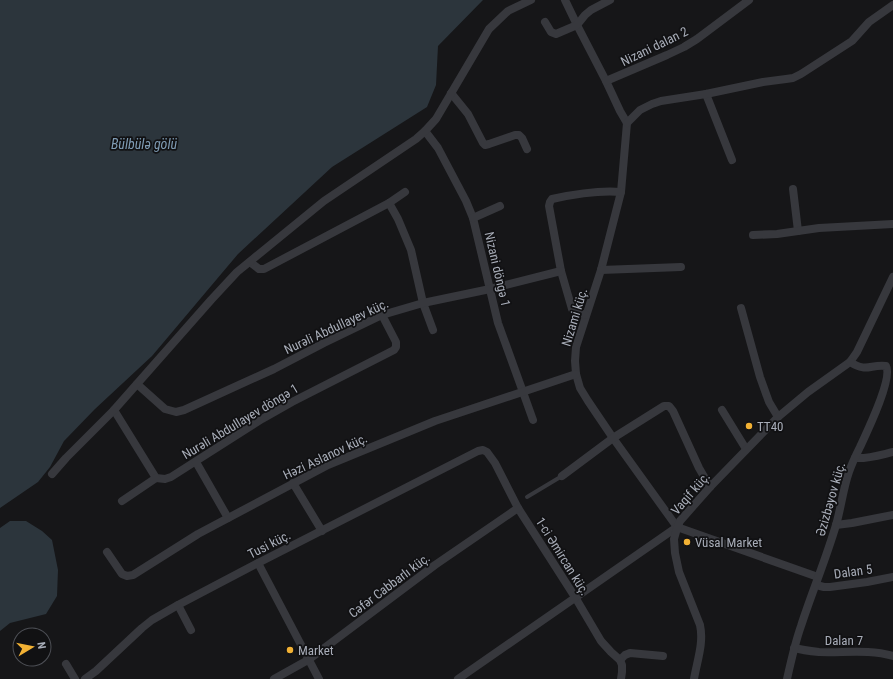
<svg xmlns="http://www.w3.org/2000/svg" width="893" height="679" viewBox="0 0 893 679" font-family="'Roboto Condensed',sans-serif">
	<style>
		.water { fill: #2c353c }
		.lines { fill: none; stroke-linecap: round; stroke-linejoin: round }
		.lane { stroke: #37383d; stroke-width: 4 }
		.street { stroke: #37383d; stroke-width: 8 }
		.poi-dot { fill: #f2b134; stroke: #111113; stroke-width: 1.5 }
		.labels { text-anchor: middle; stroke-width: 3.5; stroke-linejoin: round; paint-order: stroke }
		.street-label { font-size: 13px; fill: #a8adb8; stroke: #111113 }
		.poi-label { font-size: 13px; fill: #a8adb8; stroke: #111113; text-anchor: start }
		.water-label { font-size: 14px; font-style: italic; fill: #7f9bb3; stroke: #111113 }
	</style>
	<rect width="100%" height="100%" fill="#161618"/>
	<!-- water -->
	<g class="water">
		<polygon points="0,0 483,0 438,46 436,85 427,107 332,167 238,254 152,356 95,409 64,441 50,467 38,482 0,508"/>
		<polygon points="10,521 26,521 42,531 52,540 58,570 57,596 46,614 10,623 0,631 0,528"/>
	</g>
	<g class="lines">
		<!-- lane -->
		<polyline class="lane" points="527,497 562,476"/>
		<!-- street -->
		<g class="street">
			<polyline points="565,0 577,25 606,81 620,111 627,123 621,192 601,270 576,347 575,361 576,374 580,388 588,401 613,438 677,527 818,577"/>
			<polyline points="545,22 551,32 556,34 577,25 585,15 591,10 610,0"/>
			<polyline points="606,81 667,55 684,47 697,39 749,0"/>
			<polyline points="451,93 468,114 483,143 485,145 489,144 515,135 519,135 522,138 527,149"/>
			<polyline points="706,94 732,160"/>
			<polyline points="627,123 640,110 652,104 661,101 706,94 763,82 786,79 793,78 801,74 852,41 869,22 893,5"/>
			<polyline points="425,131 438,148 466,201 473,218 498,323 523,392 533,420"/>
			<polyline points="793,189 798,231"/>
			<polyline points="389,203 398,219 411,250 423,303 433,330"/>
			<polyline points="473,218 500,206"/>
			<polyline points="753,235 777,234 819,228 893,224"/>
			<polyline points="250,262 259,269 264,269 389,203 405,192"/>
			<polyline points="601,270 681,267"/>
			<polyline points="741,308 760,377 769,402 778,417"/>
			<path d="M586 315 574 311 572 309 561 271 549 206 550 202 552 199C575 194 598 190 621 192"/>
			<polyline points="137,384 165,409 176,412 184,410 274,369 324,343 382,315 423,303 490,289 561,271"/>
			<polyline points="114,410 156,478 165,479 171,477 262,419 292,402 394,350 396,347 396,342 382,315"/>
			<polyline points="722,410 746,449"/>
			<path d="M855 458C868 459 880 455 893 452"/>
			<polyline points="196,462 228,518"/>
			<polyline points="52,474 66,458 114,410 211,300 237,272 324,201 416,139 425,131 436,119 489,29 508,11 531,0"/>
			<polyline points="562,476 613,438 664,406 669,406 673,411 699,468 710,487"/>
			<polyline points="293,483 322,531"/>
			<polyline points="122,501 156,478"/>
			<polyline points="836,525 852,523 893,515"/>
			<polyline points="107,552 122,574 127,576 133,575 198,534 328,465 435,421 576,374"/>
			<polyline points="258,563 319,679"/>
			<polyline points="816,585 824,587 830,587 867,582 893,577"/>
			<polyline points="178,605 191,630"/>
			<path d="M794 648C802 650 810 651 819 652 844 653 869 649 893 656"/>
			<polyline points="620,660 625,655 630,653 663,656"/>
			<polyline points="66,664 75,679"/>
			<polyline points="85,679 96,671 142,628 152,620 178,605 258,563 478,451 483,450 487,452 495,463 518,508 575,597 601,641 611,652 620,660 622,665 622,672 621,679"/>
			<polyline points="274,679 308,660 327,646 435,565 518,508"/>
			<polyline points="458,679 677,527"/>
			<path d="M694 679C697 661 704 643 700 625L679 572 675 553 674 539 676 532 680 521 710 487 778 417 808 392 850 362 857 352 893 277"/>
			<path d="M787 679C791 661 795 643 801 626 812 592 826 559 836 525 841 508 843 489 849 472 852 463 856 455 860 447 867 432 893 378 886 366 870 364 867 373 850 362"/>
		</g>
	</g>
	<!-- markers -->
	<g class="poi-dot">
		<circle cx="749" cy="426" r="4"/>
		<circle cx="687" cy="542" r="4"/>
		<circle cx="290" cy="650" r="4"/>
	</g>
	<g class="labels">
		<!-- street labels -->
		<g class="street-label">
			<text transform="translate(654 46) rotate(-26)" y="5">Nizani dalan 2</text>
			<text transform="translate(498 269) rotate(77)" y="5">Nizani döngə 1</text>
			<text transform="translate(574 317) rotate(-73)" y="5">Nizami küç.</text>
			<text transform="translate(336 326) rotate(-25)" y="5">Nurəli Abdullayev küç.</text>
			<text transform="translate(240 421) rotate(-31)" y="5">Nurəli Abdullayev döngə 1</text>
			<text transform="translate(325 456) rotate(-25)" y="5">Həzi Aslanov küç.</text>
			<text transform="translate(690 493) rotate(-49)" y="5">Vaqif küç.</text>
			<text transform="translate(830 499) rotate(-74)" y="5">Əzizbəyov küç.</text>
			<text transform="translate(269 544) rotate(-27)" y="5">Tusi küç.</text>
			<text transform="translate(563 556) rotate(58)" y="5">1-ci Əmircan küç.</text>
			<text transform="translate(853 571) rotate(-8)" y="5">Dalan 5</text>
			<text transform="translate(389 585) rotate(-37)" y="5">Cəfər Cabbarlı küç.</text>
			<text x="844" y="645">Dalan 7</text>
		</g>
		<!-- poi labels -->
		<g class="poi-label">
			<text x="757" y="431">TT40</text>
			<text x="695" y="547">Vüsal Market</text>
			<text x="298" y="655">Market</text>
		</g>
		<!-- water labels -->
		<g class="water-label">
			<text x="144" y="149">Bülbülə gölü</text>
		</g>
	</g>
	<!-- north arrow -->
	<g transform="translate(32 647) rotate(80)"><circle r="19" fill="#111113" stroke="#4d4f55"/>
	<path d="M0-3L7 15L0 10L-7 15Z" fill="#f2b134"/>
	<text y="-6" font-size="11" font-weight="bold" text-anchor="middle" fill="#a8adb8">N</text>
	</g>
</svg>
